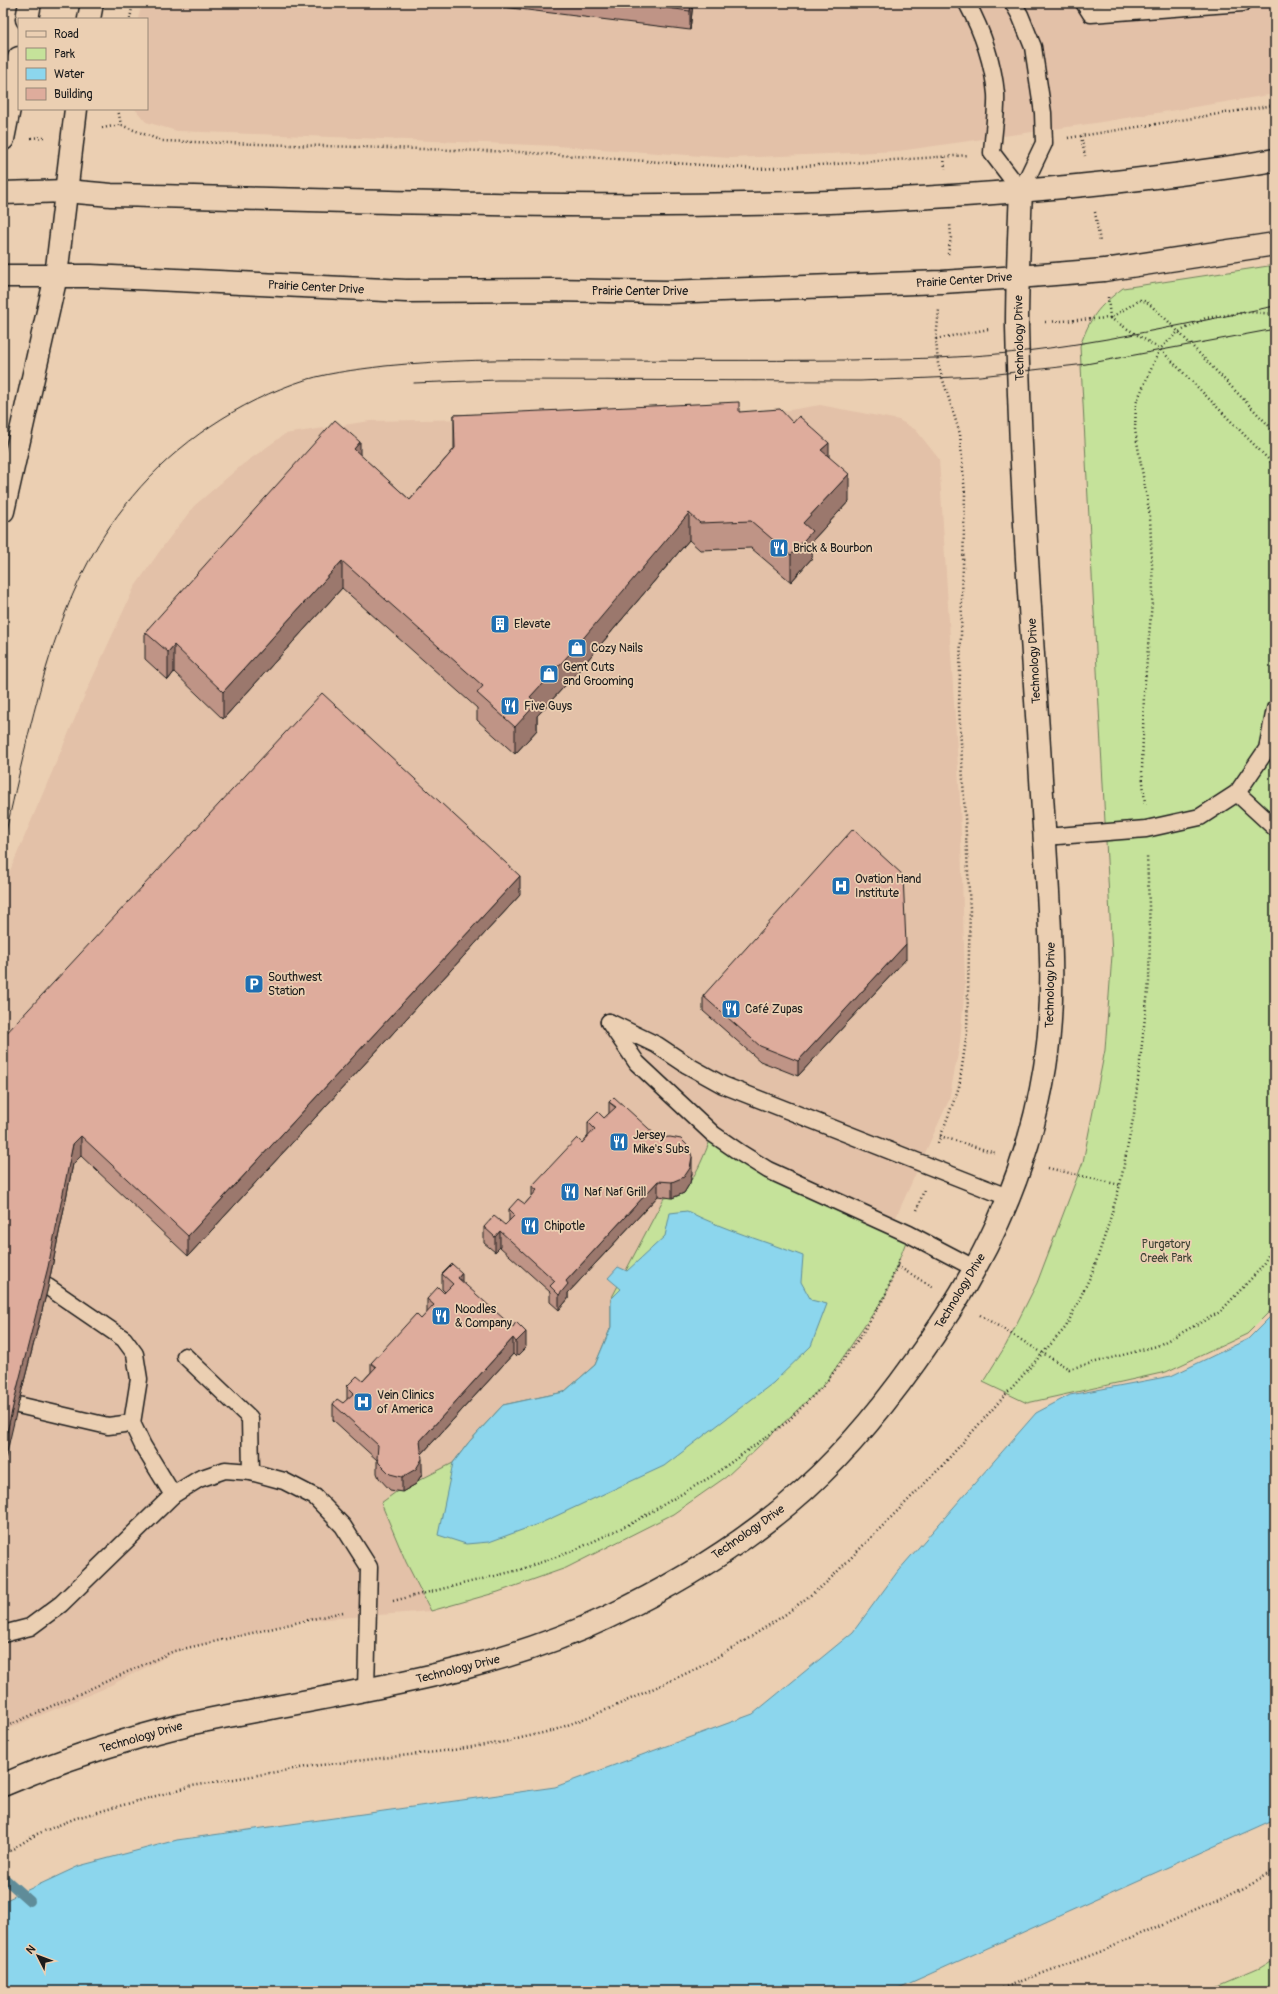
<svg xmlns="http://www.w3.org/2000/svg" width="1278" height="1994" viewBox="0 0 1278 1994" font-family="Pangolin,sans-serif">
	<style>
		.built { fill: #e3c1a8 }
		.green { fill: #c5e29a; stroke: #707f5b }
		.water { fill: #8cd6ed; stroke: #5f8c99 }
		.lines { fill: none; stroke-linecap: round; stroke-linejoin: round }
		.stream { stroke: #5f8c99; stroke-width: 10 }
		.lane-casing { stroke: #1c1c1c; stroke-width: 19 }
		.secondary-casing { stroke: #1c1c1c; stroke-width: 25 }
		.highway-casing { stroke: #1c1c1c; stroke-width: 25 }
		.path { stroke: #1c1c1c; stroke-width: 2.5; stroke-dasharray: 1 3; stroke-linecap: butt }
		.lane { stroke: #ebcfb2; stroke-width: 16 }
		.secondary { stroke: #ebcfb2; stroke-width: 22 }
		.highway { stroke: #ebcfb2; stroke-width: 22 }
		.tram { stroke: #1c1c1c; stroke-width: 1 }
		.wall { fill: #bf9486; stroke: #1c1c1c }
		.shaded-wall { fill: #9b786d; stroke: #1c1c1c }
		.building { fill: #deac9c; stroke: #1c1c1c }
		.labels { text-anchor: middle; stroke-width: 3.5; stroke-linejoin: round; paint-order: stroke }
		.street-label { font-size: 12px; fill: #1c1c1c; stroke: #ebcfb2 }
		.poi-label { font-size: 12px; fill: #1c1c1c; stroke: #ebcfb2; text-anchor: start }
		.park-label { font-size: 12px; fill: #3e4435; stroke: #ebcfb2 }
	</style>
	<rect width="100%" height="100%" fill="#ebcfb2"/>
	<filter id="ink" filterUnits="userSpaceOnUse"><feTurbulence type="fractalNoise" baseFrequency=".025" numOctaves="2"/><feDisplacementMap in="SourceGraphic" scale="8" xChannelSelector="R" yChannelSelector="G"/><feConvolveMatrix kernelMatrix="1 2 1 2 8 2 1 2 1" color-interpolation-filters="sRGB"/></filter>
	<g filter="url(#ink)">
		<!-- built -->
		<g class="built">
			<polygon points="142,3 1275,3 1275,94 1095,123 899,151 731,158 557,146 177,131 146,122 135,109 147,109 147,19 138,19"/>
			<polygon points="820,405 899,420 916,430 939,459 960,800 965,985 960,1043 949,1100 892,1226 726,1477 431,1611 300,1621 180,1650 103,1689 3,1731 3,887 87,690 134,588 164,545 194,506 242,465 285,434 370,421 693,415 784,411"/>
		</g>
		<!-- green -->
		<g class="green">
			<path d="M1275 265V1306L1247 1334 1166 1372 1027 1403 983 1382 1006 1345 1037 1283 1083 1162 1105 1050 1112 955 1080 346C1091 316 1097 308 1123 288Z"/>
			<path d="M713 1134 909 1234 885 1296 824 1385 726 1477 673 1514 566 1568 498 1592 431 1611 406 1562 381 1503 396 1492 453 1463 469 1442 503 1405 564 1392 595 1365 611 1327V1299L664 1198C692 1197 703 1155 713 1134Z"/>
			<polygon points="1275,1957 1275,1991 1203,1991 1259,1967"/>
		</g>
		<!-- water -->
		<g class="water">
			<path d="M687 1211C724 1230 765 1241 803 1256L801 1282 811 1300 827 1304 811 1346 773 1383 664 1466 541 1523 489 1542 466 1544 438 1535 453 1463 469 1442 503 1405 564 1392 595 1365 611 1327V1299L621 1289 608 1278 618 1267 627 1271 665 1236 670 1213Z"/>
			<polygon points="1275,1312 1275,1819 892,1991 3,1991 4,1901 79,1866 177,1840 555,1787 753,1714 853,1632 898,1571 1036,1413 1070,1395 1171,1376 1248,1339"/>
		</g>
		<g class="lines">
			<!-- stream -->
			<polyline class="stream" points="3,1877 30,1901"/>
			<defs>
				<g id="lane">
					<path d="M967 3C982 31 993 62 996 94 997 113 993 134 992 153L1021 191 1044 143 1043 113 1033 47 1020 15 1013 3"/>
					<polyline points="1084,3 1091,14 1243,3"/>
					<polyline points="1237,793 1275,828"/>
					<polyline points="1045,837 1146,829 1200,817 1237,793 1267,749 1275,709"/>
					<polyline points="609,1022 637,1063 713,1134 739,1152 768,1170 909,1234 976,1269"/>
					<polyline points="609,1022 657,1045 687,1065 723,1085 1010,1198"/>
					<polyline points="48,1287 124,1339 135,1354 139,1379 132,1423 143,1446 173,1495"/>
					<polyline points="185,1356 250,1418 251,1472"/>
					<polyline points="18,1405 108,1426 132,1423"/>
					<polyline points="3,1634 30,1627 61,1604 173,1495 199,1479 225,1470 251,1472 284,1481 315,1497 343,1526 369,1567 366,1689"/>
				</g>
				<g id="secondary">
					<polyline points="27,19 30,3"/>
					<polyline points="89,19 92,3"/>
					<polyline points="3,139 19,58"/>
					<path d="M3 193 66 191 111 195C499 204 891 224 1275 160"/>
					<polyline points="3,276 91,276 406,291 550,290 666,292 942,282 1018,277 1104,270 1275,244"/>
					<polyline points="56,276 76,109"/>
					<path d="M3 1785C61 1760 122 1740 184 1725 206 1720 228 1716 250 1712 371 1688 495 1671 608 1617 671 1587 734 1549 788 1504 837 1463 878 1414 915 1362 981 1271 1027 1179 1045 1067 1055 1003 1051 940 1047 876 1044 827 1041 779 1038 730 1029 596 1020 461 1017 326 1017 281 1019 236 1021 191"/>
				</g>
				<polyline id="highway" points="3,511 56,276"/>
			</defs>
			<!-- lane casing -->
			<use href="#lane" class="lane-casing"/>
			<!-- secondary casing -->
			<use href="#secondary" class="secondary-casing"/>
			<!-- highway casing -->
			<use href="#highway" class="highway-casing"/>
			<!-- path -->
			<g class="path">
				<polyline points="130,19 133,3"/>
				<polyline points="118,109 121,125"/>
				<polyline points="102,128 121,125 162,141 518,152 759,169 969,155"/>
				<polyline points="1081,136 1085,156"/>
				<polyline points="31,138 44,137"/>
				<polyline points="1068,138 1275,105"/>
				<polyline points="944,157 945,169"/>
				<polyline points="1095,212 1100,242"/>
				<polyline points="948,254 951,237 950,223"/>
				<polyline points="1108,297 1110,318"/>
				<polyline points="1110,318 1160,349 1275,466"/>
				<polyline points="1045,322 1110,318 1140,300 1147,302 1168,321 1275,432"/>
				<polyline points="936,339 989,329"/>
				<polyline points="1145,804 1142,771 1144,693 1153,591 1150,516 1135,430 1136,403 1160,349 1177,333 1206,318 1249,312 1275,314"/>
				<polyline points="940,1136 995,1153"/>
				<polyline points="938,1143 959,1087 967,1033 970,909 959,706 965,494 960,434 938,364 936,339 939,310"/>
				<polyline points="1048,1168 1120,1185"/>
				<polyline points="917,1210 924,1190"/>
				<polyline points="897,1266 933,1287"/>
				<polyline points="980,1315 1069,1369 1157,1346 1220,1312 1261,1268 1275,1243"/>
				<polyline points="393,1601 519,1570 573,1551 634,1522 712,1476 787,1422 824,1385 860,1337 885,1296 900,1258"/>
				<polyline points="3,1728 174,1651 343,1612"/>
				<polyline points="3,1855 37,1834 76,1818 192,1786 312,1766 453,1750 504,1742 555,1730 611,1708 698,1668 743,1642 786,1614 826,1583 940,1468 1066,1327 1093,1271 1108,1226 1120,1185 1134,1114 1149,982 1150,931 1147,855"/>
				<polyline points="995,1991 1105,1950 1232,1893 1275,1871"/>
			</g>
			<!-- lane -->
			<use href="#lane" class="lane"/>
			<!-- secondary -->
			<use href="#secondary" class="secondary"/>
			<!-- highway -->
			<use href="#highway" class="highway"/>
			<!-- tram -->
			<g class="tram">
				<polyline points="414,383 498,380 860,381 980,376 1086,364 1275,329"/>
				<path d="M3 844C30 732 51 599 124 507 167 451 227 408 293 384 323 373 354 370 385 366 445 360 505 359 566 360 660 360 754 361 848 360 890 359 932 359 973 356 1075 349 1175 326 1275 306"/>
			</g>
		</g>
		<!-- wall -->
		<g class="wall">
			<polygon points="470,3 693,3 690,30"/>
			<polygon points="739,412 793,423 829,457 849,501 812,541 812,558 791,582 751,548 700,550 689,540 575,675 537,716 537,730 515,754 477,720 477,708 342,588 223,719 174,672 168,680 145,659 145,632 360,455 410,500 454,449 454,415"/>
			<polygon points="520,895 188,1256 81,1156 73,1164 48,1287 18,1405 3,1037"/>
			<polygon points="906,959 798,1076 760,1061 703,1011 703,996"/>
			<polygon points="609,1102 692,1173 690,1183 684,1193 672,1198 658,1196 568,1293 568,1299 559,1310 550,1302 550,1292 500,1247 495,1252 484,1243 484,1227 505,1225 509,1221 509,1209 525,1204 532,1196 532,1186 582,1143 588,1136 588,1122 604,1118 609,1113"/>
			<polygon points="442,1274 462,1282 526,1347 516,1357 513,1354 421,1455 422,1474 416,1484 402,1492 390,1490 379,1478 377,1473 377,1460 333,1420 333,1404 343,1403 347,1400 347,1386 363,1381 371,1372 371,1363 421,1319 427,1313 427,1299 444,1293 445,1292 442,1289"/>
		</g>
		<!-- shaded-wall -->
		<g class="shaded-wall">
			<polygon points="691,3 693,3 690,30 690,11"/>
			<polygon points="360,442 360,469 354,449"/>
			<polygon points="829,443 829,470 821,450"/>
			<polygon points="849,474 849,501 812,541 812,558 791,582 791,555 803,523"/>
			<polygon points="689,513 689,540 575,675 537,716 537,730 515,754 515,727 530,697"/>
			<polygon points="342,561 342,588 223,719 223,692"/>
			<polygon points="174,645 174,672 168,680 168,652"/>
			<polygon points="520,876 520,895 188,1256 188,1236"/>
			<polygon points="906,944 906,959 798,1076 798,1061"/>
			<polygon points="81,1136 81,1156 73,1164 48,1287 18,1405 3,1469 3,1449 73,1144"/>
			<polygon points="692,1157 692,1173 690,1183 684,1193 672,1198 672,1182"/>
			<polygon points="658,1181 658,1196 568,1293 568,1299 559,1310 559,1295 566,1281"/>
			<polygon points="500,1231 500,1247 495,1252 495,1237"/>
			<polygon points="462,1273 462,1288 458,1278"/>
			<polygon points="526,1332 526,1347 516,1357 516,1342"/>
			<polygon points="513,1338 513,1354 420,1456 420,1441"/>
			<polygon points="422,1459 422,1474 416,1484 402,1492 402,1477"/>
		</g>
		<!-- building -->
		<g class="building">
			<polygon points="629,3 691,3 690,11"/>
			<polygon points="739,402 739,412 780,409 793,423 799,416 829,443 821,450 849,474 803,523 812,531 791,555 751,521 700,523 689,513 575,648 530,697 537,703 515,727 477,693 483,686 342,561 223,692 174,645 168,652 145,632 335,420 360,442 354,449 410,500 455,448 454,415"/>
			<polygon points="322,693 520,876 188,1236 81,1136 73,1144 48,1267 18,1385 3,1449 3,1037"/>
			<polygon points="853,829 903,875 906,944 798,1061 760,1046 703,996"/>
			<polygon points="614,1097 659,1138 670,1137 681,1139 689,1147 692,1157 690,1168 684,1177 672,1182 658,1181 566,1281 568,1284 559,1295 550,1286 555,1281 500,1231 495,1237 484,1227 494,1216 505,1225 515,1215 509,1209 518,1199 525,1204 537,1190 532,1186 577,1138 582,1143 595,1129 588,1122 598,1112 604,1118 616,1107 609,1102"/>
			<polygon points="452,1264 462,1273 458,1278 513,1327 516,1322 526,1332 516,1342 513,1338 420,1441 422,1459 416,1469 402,1477 390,1474 379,1463 377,1458 378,1445 333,1404 337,1399 343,1403 354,1393 347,1386 357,1376 363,1381 376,1367 371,1363 416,1314 421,1319 434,1305 427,1299 438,1287 444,1293 453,1284 442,1274"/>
		</g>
	</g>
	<!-- icons -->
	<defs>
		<symbol id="restaurant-square" viewBox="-11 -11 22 22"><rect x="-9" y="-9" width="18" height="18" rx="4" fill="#1f6fb2" stroke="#ebcfb2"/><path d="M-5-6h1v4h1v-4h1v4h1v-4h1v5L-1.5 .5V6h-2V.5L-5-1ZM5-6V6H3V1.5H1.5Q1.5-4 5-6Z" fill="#fff"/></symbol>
		<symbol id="building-square" viewBox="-11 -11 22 22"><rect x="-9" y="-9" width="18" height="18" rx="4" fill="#1f6fb2" stroke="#ebcfb2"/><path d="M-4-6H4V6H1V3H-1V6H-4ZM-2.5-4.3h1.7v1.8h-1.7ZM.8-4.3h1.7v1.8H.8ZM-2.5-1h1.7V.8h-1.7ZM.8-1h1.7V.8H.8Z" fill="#fff"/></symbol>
		<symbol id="shop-square" viewBox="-11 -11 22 22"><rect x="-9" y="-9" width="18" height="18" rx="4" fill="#1f6fb2" stroke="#ebcfb2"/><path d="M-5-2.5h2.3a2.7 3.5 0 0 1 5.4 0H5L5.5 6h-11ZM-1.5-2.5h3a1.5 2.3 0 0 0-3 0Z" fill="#fff"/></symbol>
		<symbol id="hospital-square" viewBox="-11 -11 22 22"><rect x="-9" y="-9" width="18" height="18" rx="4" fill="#1f6fb2" stroke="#ebcfb2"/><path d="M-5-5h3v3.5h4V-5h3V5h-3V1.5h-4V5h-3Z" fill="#fff"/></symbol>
		<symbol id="parking-square" viewBox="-11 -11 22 22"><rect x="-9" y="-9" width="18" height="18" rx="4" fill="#1f6fb2" stroke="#ebcfb2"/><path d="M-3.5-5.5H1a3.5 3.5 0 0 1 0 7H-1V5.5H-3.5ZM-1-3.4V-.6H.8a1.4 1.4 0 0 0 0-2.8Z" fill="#fff"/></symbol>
	</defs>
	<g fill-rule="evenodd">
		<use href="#restaurant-square" x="768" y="537" width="22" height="22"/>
		<use href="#building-square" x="489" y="613" width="22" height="22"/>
		<use href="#shop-square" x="566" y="637" width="22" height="22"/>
		<use href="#shop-square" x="538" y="663" width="22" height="22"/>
		<use href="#restaurant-square" x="499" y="695" width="22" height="22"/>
		<use href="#hospital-square" x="830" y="875" width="22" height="22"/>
		<use href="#parking-square" x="243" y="973" width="22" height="22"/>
		<use href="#restaurant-square" x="720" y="998" width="22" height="22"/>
		<use href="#restaurant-square" x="608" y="1131" width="22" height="22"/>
		<use href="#restaurant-square" x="559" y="1181" width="22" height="22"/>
		<use href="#restaurant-square" x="519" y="1215" width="22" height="22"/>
		<use href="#restaurant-square" x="430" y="1305" width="22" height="22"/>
		<use href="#hospital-square" x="352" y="1391" width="22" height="22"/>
	</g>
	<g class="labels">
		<!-- street labels -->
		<g class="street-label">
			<text transform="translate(964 280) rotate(-4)" y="4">Prairie Center Drive</text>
			<text transform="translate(316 287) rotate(3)" y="4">Prairie Center Drive</text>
			<text x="640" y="295">Prairie Center Drive</text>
			<text transform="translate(1019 338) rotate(-91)" y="4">Technology Drive</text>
			<text transform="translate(1034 661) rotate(-93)" y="4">Technology Drive</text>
			<text transform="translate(1050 985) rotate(-89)" y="4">Technology Drive</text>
			<text transform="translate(960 1291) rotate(-59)" y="4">Technology Drive</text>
			<text transform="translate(748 1532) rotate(-35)" y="4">Technology Drive</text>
			<text transform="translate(458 1669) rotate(-14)" y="4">Technology Drive</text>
			<text transform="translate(141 1737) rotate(-16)" y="4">Technology Drive</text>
		</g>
		<!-- poi labels -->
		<g class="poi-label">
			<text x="793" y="552">Brick &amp; Bourbon</text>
			<text x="514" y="628">Elevate</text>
			<text x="591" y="652">Cozy Nails</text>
			<text x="563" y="671">Gent Cuts<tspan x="563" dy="14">and Grooming</tspan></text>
			<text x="524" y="710">Five Guys</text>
			<text x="855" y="883">Ovation Hand<tspan x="855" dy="14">Institute</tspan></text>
			<text x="268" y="981">Southwest<tspan x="268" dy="14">Station</tspan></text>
			<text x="745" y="1013">Café Zupas</text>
			<text x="633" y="1139">Jersey<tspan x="633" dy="14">Mike's Subs</tspan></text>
			<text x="584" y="1196">Naf Naf Grill</text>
			<text x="544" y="1230">Chipotle</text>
			<text x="455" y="1313">Noodles<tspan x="455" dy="14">&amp; Company</tspan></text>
			<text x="377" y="1399">Vein Clinics<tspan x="377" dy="14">of America</tspan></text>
		</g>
		<!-- park labels -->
		<g class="park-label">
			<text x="1166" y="1248">Purgatory<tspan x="1166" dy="14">Creek Park</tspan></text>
		</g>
	</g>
	<!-- margin -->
	<rect width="1278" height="1994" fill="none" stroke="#ebcfb2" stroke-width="16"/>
	<rect x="8" y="8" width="1262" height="1978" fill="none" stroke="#1c1c1c" stroke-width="1.5" filter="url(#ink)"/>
	<!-- legend -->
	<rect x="18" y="18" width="130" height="92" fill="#ebcfb2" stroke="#988776"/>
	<rect x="26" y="31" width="20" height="6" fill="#ebcfb2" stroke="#988776"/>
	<text x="54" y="38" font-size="12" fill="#1c1c1c">Road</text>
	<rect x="26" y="48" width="20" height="12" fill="#c5e29a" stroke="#988776"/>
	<text x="54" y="58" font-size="12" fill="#1c1c1c">Park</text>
	<rect x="26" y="68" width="20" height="12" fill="#8cd6ed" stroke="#988776"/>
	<text x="54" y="78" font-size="12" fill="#1c1c1c">Water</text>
	<rect x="26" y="88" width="20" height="12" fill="#deac9c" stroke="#988776"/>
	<text x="54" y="98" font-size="12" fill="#1c1c1c">Building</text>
	<!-- north arrow -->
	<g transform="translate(38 1956) rotate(312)" stroke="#ebcfb2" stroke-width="3" paint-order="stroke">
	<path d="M0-3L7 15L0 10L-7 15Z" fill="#1c1c1c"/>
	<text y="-6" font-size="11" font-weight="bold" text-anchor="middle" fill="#1c1c1c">N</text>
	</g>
</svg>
